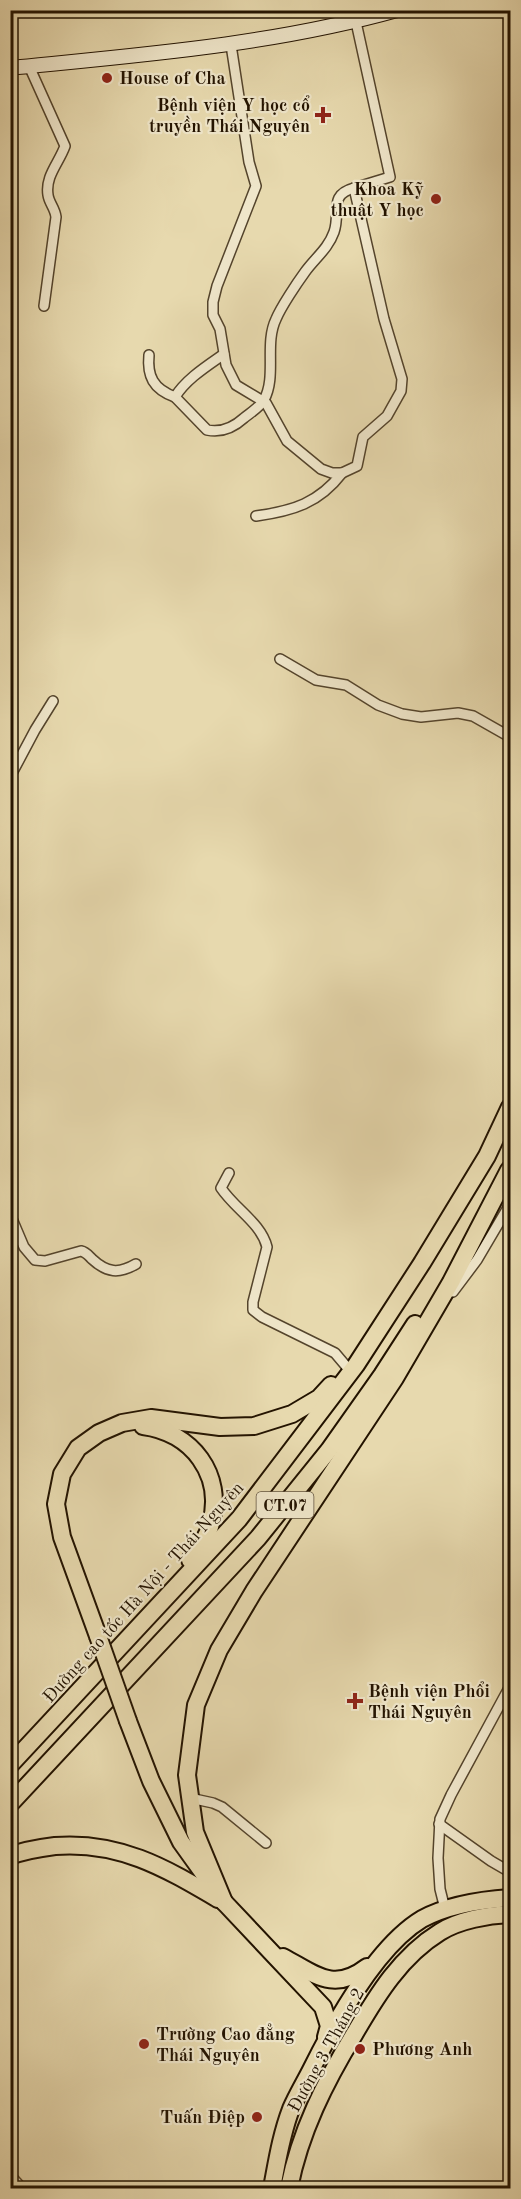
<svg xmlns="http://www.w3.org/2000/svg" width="521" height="2199" viewBox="0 0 521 2199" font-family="'Old Standard TT',serif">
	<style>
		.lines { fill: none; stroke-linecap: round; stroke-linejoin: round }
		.street-casing { stroke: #54442c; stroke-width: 12 }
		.secondary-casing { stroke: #231300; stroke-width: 16 }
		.highway-casing { stroke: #231300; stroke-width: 20 }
		.street { stroke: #efe6ca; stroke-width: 9 }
		.secondary { stroke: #efe6ca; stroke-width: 14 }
		.highway { stroke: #e7d9ae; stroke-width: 16 }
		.highway-bridge-casing { stroke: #231300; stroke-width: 20; stroke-linecap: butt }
		.highway-bridge { stroke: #e7d9ae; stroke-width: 16 }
		.poi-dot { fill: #8f2418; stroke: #efe6ca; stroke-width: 2 }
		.labels { text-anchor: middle; stroke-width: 4.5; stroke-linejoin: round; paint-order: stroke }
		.shield { fill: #efe6ca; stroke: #60523d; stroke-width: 1.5 }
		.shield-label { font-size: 16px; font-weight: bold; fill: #231300 }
		.poi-label { font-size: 18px; font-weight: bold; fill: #231300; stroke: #efe6ca; text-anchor: start }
		.street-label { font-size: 18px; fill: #231300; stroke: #efe6ca }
	</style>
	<rect width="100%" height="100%" fill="#e7d9ae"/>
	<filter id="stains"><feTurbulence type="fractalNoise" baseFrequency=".00333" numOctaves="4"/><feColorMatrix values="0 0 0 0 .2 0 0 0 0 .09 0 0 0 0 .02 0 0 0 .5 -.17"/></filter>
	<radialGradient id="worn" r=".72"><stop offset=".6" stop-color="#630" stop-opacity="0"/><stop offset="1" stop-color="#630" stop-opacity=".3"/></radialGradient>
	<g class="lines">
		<defs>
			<g id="street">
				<polyline points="231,45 249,162 256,186 217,286 213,302 213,315 220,329 226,365 236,385 266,403 287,441 321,469 332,473 342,473 357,466 363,437 387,416 401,391 402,379 384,319 354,188 390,177 356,22"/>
				<path d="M29 66 65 146C59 163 45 176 48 195 49 203 55 208 56 217L44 306"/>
				<path d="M224 354C207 366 186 379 175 397L207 430C221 433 233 428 244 418 250 413 260 407 264 400 277 376 264 344 276 319 281 307 297 283 305 272 315 258 328 249 334 232 341 212 328 195 354 188"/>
				<path d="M149 355C147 376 153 389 175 397"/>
				<path d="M256 516C293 511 319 503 342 473"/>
				<polyline points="280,659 316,680 346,685 378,705 402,714 421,717 458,713 473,716 510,737"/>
				<polyline points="10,777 35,730 53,701"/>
				<path d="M229 1173 221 1188C235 1209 261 1223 267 1247L253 1302V1310L262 1317 335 1353 346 1366"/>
				<path d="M10 1214 24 1247 35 1260 45 1261 81 1251C86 1252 88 1255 92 1259 107 1273 119 1274 136 1264"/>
				<polyline points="453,1292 477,1260 510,1204"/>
				<polyline points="190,1798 213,1803 222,1807 266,1843"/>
				<polyline points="439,1824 491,1861 510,1872"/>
				<polyline points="445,1909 440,1889 438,1858 440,1819 451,1795 510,1686"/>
				<polyline points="10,2175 22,2188"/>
			</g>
			<path id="secondary" d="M10 68C140 55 271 45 397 10"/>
			<g id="highway">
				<path d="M143 1426C192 1432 224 1475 211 1523 208 1537 198 1549 190 1560"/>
				<polyline points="98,1636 62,1537 56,1504 62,1474 78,1448 99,1433 122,1423 151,1418 220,1427 254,1426 292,1414 319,1398 331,1385"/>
				<polyline points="128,1721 151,1781 181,1842 224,1902 323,2007 329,2026 326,2037"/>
				<polyline points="10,1765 239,1519 356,1365 422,1263 487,1156 510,1107"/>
				<polyline points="10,1804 258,1538 329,1450 382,1375 415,1324"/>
				<path d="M10 1856C25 1850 39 1848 55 1846 120 1841 165 1868 218 1899"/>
				<polyline points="224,1902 195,1832 187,1775 196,1705 219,1650 254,1591 395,1378 451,1282 509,1170"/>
				<path d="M283 1957C315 1974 333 1993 367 1967"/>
				<path d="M272 2188C277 2162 281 2135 291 2109 297 2095 305 2082 312 2068 335 2022 377 1946 422 1919 448 1905 481 1900 510 1898"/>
				<path d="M289 2188C300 2132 325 2082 355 2033 377 1995 401 1956 440 1932 459 1920 488 1915 510 1914"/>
			</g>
		</defs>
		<!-- street casing -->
		<use href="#street" class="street-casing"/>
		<!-- secondary casing -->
		<use href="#secondary" class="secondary-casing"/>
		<!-- highway casing -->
		<use href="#highway" class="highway-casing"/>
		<!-- street -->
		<use href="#street" class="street"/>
		<!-- secondary -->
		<use href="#secondary" class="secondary"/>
		<!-- highway -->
		<use href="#highway" class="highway"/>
		<defs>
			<polyline id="highway-bridge" points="98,1636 128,1721"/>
		</defs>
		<!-- highway-bridge casing -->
		<use href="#highway-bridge" class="highway-bridge-casing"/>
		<!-- highway-bridge -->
		<use href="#highway-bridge" class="highway-bridge"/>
	</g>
	<!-- markers -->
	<g class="poi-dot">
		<circle cx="107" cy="78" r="6"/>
		<path d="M320 106h6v6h6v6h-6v6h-6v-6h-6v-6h6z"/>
		<circle cx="436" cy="199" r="6"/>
		<path d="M352 1692h6v6h6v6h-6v6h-6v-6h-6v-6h6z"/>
		<circle cx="144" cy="2044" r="6"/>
		<circle cx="360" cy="2049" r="6"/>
		<circle cx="257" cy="2117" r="6"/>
	</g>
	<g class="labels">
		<!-- shield labels -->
		<rect class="shield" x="256.5" y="1492" width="57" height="26" rx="4.5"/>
		<g class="shield-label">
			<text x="285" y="1511">CT.07</text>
		</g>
		<!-- poi labels -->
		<g class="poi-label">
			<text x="119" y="84">House of Cha</text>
			<text x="310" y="111" text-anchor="end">Bệnh viện Y học cổ<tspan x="310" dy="21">truyền Thái Nguyên</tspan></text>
			<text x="424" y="195" text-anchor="end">Khoa Kỹ<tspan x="424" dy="21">thuật Y học</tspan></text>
			<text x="368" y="1697">Bệnh viện Phổi<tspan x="368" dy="21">Thái Nguyên</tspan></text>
			<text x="156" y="2040">Trường Cao đẳng<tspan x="156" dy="21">Thái Nguyên</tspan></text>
			<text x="372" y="2055">Phương Anh</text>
			<text x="245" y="2123" text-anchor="end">Tuấn Điệp</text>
		</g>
		<!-- street labels -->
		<g class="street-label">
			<text transform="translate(143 1592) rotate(-48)" y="6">Đường cao tốc Hà Nội - Thái Nguyên</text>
			<text transform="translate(326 2050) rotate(-61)" y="6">Đường 3 Tháng 2</text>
		</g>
	</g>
	<!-- margin -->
	<rect width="521" height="2199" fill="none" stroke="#e7d9ae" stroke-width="36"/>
	<rect x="12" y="12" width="497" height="2175" fill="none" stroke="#231300" stroke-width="3"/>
	<rect x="18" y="18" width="485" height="2163" fill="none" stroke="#231300" stroke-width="1.5"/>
	<rect width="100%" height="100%" filter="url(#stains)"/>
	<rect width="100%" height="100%" fill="url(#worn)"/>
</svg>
